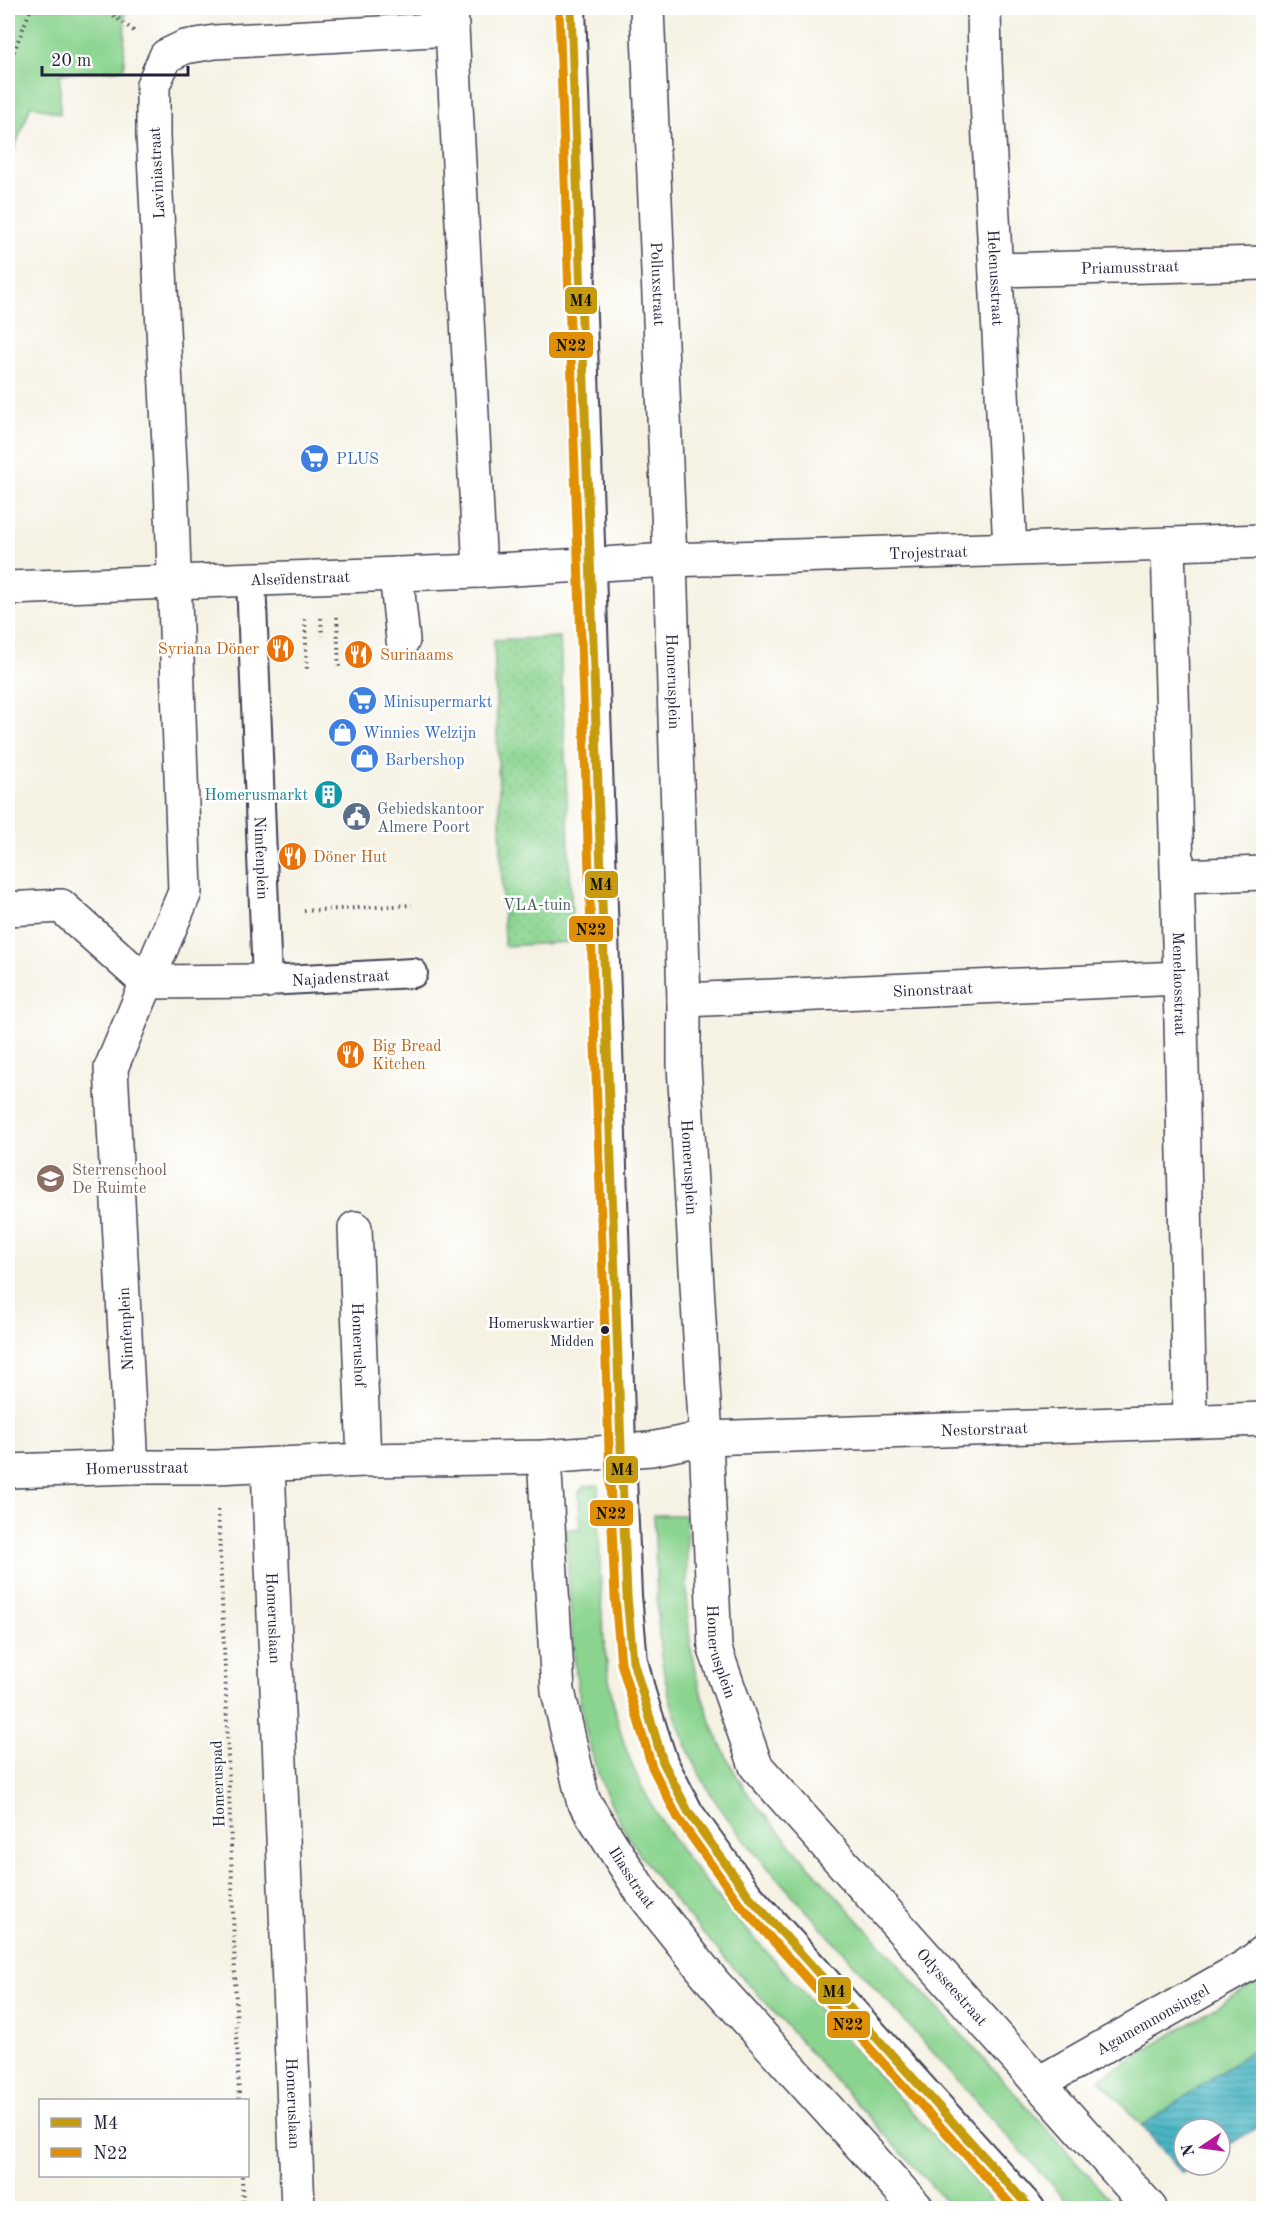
<svg xmlns="http://www.w3.org/2000/svg" width="1271" height="2216" viewBox="0 0 1271 2216" font-family="'Old Standard TT',serif">
	<style>
		.green { fill: #8bd490; stroke: #567b66; stroke-width: 1.5 }
		.garden { fill: url(#garden-dots); stroke: #567b66; stroke-width: 1.5 }
		.water { fill: url(#water-rules); stroke: #366c80; stroke-width: 1.5 }
		.lines { fill: none; stroke-linecap: round; stroke-linejoin: round }
		.lane-casing { stroke: #424154; stroke-width: 32 }
		.street-casing { stroke: #424154; stroke-width: 36 }
		.path { stroke: #424154; stroke-width: 4; stroke-dasharray: 1.5 4.5; stroke-linecap: butt }
		.lane { stroke: #fff; stroke-width: 28 }
		.street { stroke: #fff; stroke-width: 33 }
		.bus-1-casing { stroke: #fff; stroke-width: 14 }
		.bus-2-casing { stroke: #fff; stroke-width: 14 }
		.bus-1 { stroke: #c69b0f; stroke-width: 9 }
		.bus-2 { stroke: #e09006; stroke-width: 9 }
		.bus-dot { fill: #22223b; stroke: #fff; stroke-width: 2 }
		.labels { text-anchor: middle; stroke-width: 5; stroke-linejoin: round; paint-order: stroke }
		.bus-label { font-size: 14px; fill: #22223b; stroke: #fff; text-anchor: end }
		.street-label { font-size: 16px; fill: #22223b; stroke: #fff }
		.shop-label { font-size: 16px; fill: #366cbe; stroke: #fff; text-anchor: start }
		.food-label { font-size: 16px; fill: #c56008; stroke: #fff; text-anchor: start }
		.culture-label { font-size: 16px; fill: #0d838f; stroke: #fff; text-anchor: end }
		.service-label { font-size: 16px; fill: #4e5e75; stroke: #fff; text-anchor: start }
		.park-label { font-size: 16px; fill: #476059; stroke: #fff }
		.education-label { font-size: 16px; fill: #785e54; stroke: #fff; text-anchor: start }
		.line-badge { stroke: #fff; stroke-width: 2 }
		.pale-badge-label { font-size: 16px; text-anchor: middle; font-weight: bold; fill: #111 }
	</style>
	<defs>
		<pattern id="garden-dots" width="8" height="8" patternUnits="userSpaceOnUse" patternTransform="scale(1.5)"><rect width="8" height="8" fill="#8bd490"/><path d="M2 2h.1M6 6h.1" fill="none" stroke="#78b67d" stroke-width="1.8" stroke-linecap="round"/></pattern>
		<pattern id="water-rules" width="6" height="5" patternUnits="userSpaceOnUse" patternTransform="scale(1.5)"><rect width="6" height="5" fill="#49b6c4"/><path d="M0 2.5h6" fill="none" stroke="#3c94a0"/></pattern>
	</defs>
	<rect width="100%" height="100%" fill="#fff"/>
	<filter id="ink" filterUnits="userSpaceOnUse"><feTurbulence type="fractalNoise" baseFrequency=".0167" numOctaves="2"/><feDisplacementMap in="SourceGraphic" scale="12" xChannelSelector="R" yChannelSelector="G"/><feConvolveMatrix kernelMatrix="1 2 1 2 8 2 1 2 1" color-interpolation-filters="sRGB"/></filter>
	<filter id="wash" filterUnits="userSpaceOnUse"><feTurbulence type="fractalNoise" baseFrequency=".008" numOctaves="4" result="noise"/><feDisplacementMap in="SourceGraphic" scale="24" xChannelSelector="R" yChannelSelector="G"/><feGaussianBlur stdDeviation="1.35" result="paint"/><feColorMatrix in="noise" values="0 0 0 0 0 0 0 0 0 0 0 0 0 0 0 0 0 1.4 0 .05"/><feComposite in="paint" operator="in"/></filter>
	<g filter="url(#wash)">
		<rect width="100%" height="100%" fill="#f5f2e3"/>
		<!-- green -->
		<g class="green">
			<polygon points="8,8 125,8 124,69 60,74 60,114 31,105 8,166"/>
			<path d="M598 1485C601 1573 597 1664 626 1749 658 1841 737 1918 801 1990 867 2063 933 2135 999 2208H952C890 2140 827 2072 766 2003 703 1933 630 1863 598 1773 571 1695 571 1611 566 1530L580 1528 579 1492 585 1486Z"/>
			<path d="M654 1515H686C688 1564 684 1623 695 1670 705 1712 721 1751 744 1788 756 1806 773 1824 787 1841L1118 2208H1072L754 1852C735 1828 715 1804 701 1777 681 1738 665 1692 660 1647 656 1604 656 1559 654 1515Z"/>
			<polygon points="1263,1978 1263,2043 1142,2126 1099,2079"/>
		</g>
		<!-- garden -->
		<polygon class="garden" points="560,637 573,942 504,946 494,640"/>
		<!-- water -->
		<polygon class="water" points="1263,2043 1263,2124 1220,2150 1220,2129 1184,2129 1184,2165 1196,2165 1182,2173 1142,2126"/>
	</g>
	<g filter="url(#ink)">
		<g class="lines">
			<defs>
				<g id="lane">
					<polyline points="571,8 610,1105 622,1477 627,1596 633,1661 641,1693 663,1762 689,1813 748,1895 1030,2208"/>
					<path id="s1" d="M251 579 267 981 413 973"/>
				</g>
				<g id="street">
					<polyline points="451,8 480,571"/>
					<path id="s2" d="M647 8 670 560 684 1000V1065L706 1438 715 1649 756 1766 1150 2208"/>
					<path id="s3" d="M984 8 985 61 1010 548"/>
					<path id="s4" d="M996 270 1264 263"/>
					<path id="s5" d="M1168 544 1180 978 1190 1421"/>
					<polyline points="396,574 403,640"/>
					<path id="s6" d="M8 588 480 571 670 560 1264 541"/>
					<polyline points="1178,876 1264,873"/>
					<polyline points="8,909 61,906 146,982 267,981"/>
					<path id="s7" d="M684 1000 1180 978"/>
					<path id="s8" d="M355 1228 364 1460"/>
					<path id="s9" d="M544 1457 558 1691 583 1800 641 1891 713 1982 917 2208"/>
					<path id="s10" d="M268 1466 298 2208"/>
					<polyline points="132,1467 111,1068 185,892 171,483 153,136 153,85 166,56 185,47 215,42 452,29"/>
					<path id="s11" d="M8 1471 132 1467H216L364 1460 544 1457 651 1449 706 1438 1264 1419"/>
					<path id="s12" d="M1039 2083 1246 1966 1264 1952"/>
				</g>
			</defs>
			<!-- lane casing -->
			<use href="#lane" class="lane-casing"/>
			<!-- street casing -->
			<use href="#street" class="street-casing"/>
			<!-- path -->
			<g class="path">
				<polyline points="104,8 134,31"/>
				<polyline points="8,75 11,59 31,8"/>
				<polyline points="337,617 339,670"/>
				<polyline points="321,618 322,636"/>
				<polyline points="305,619 307,672"/>
				<polyline points="304,911 412,905"/>
				<polyline points="218,1510 226,1692 239,2100"/>
				<polyline points="242,2176 243,2208"/>
			</g>
			<!-- lane -->
			<use href="#lane" class="lane"/>
			<!-- street -->
			<use href="#street" class="street"/>
			<defs>
				<polyline id="bus-1" points="571,8 622,1477 627,1596 633,1661 663,1762 689,1813 748,1895 1030,2208"/>
				<polyline id="bus-2" points="559,8 610,1478 615,1597 621,1663 652,1767 678,1818 739,1903 1014,2208"/>
			</defs>
			<!-- bus-1 casing -->
			<use href="#bus-1" class="bus-1-casing"/>
			<!-- bus-2 casing -->
			<use href="#bus-2" class="bus-2-casing"/>
			<!-- bus-1 -->
			<use href="#bus-1" class="bus-1"/>
			<!-- bus-2 -->
			<use href="#bus-2" class="bus-2"/>
		</g>
	</g>
	<!-- icons -->
	<defs>
		<symbol id="supermarket-disc" viewBox="-11 -11 22 22"><circle r="9.5" fill="#3f7fe0" stroke="#fff"/><path d="M-6-5.5h2.5l.6 2H6L4.5 2H-2.5L-4.4-4H-6ZM-1.5 3.2a1.3 1.3 0 1 0 .1 0ZM3 3.2a1.3 1.3 0 1 0 .1 0Z" fill="#fff"/></symbol>
		<symbol id="restaurant-disc" viewBox="-11 -11 22 22"><circle r="9.5" fill="#e8710a" stroke="#fff"/><path d="M-5-6h1v4h1v-4h1v4h1v-4h1v5L-1.5 .5V6h-2V.5L-5-1ZM5-6V6H3V1.5H1.5Q1.5-4 5-6Z" fill="#fff"/></symbol>
		<symbol id="shop-disc" viewBox="-11 -11 22 22"><circle r="9.5" fill="#3f7fe0" stroke="#fff"/><path d="M-5-2.5h2.3a2.7 3.5 0 0 1 5.4 0H5L5.5 6h-11ZM-1.5-2.5h3a1.5 2.3 0 0 0-3 0Z" fill="#fff"/></symbol>
		<symbol id="building-disc" viewBox="-11 -11 22 22"><circle r="9.5" fill="#0f9aa8" stroke="#fff"/><path d="M-4-6H4V6H1V3H-1V6H-4ZM-2.5-4.3h1.7v1.8h-1.7ZM.8-4.3h1.7v1.8H.8ZM-2.5-1h1.7V.8h-1.7ZM.8-1h1.7V.8H.8Z" fill="#fff"/></symbol>
		<symbol id="civic-disc" viewBox="-11 -11 22 22"><circle r="9.5" fill="#5c6f8a" stroke="#fff"/><path d="M-.6-6.5H3V-4.5H.6V-3L4-1V1h2V6H-6V1h2V-1L-.6-3ZM-1.2 2.5V6h2.4V2.5Z" fill="#fff"/></symbol>
		<symbol id="school-disc" viewBox="-11 -11 22 22"><circle r="9.5" fill="#8d6e63" stroke="#fff"/><path d="M0-5L7-2L0 1L-7-2ZM-4 1L0 2.5L4 1V4Q0 6-4 4Z" fill="#fff"/></symbol>
	</defs>
	<g fill-rule="evenodd">
		<use href="#supermarket-disc" x="298" y="442" width="33" height="33"/>
		<use href="#restaurant-disc" x="264" y="632" width="33" height="33"/>
		<use href="#restaurant-disc" x="342" y="638" width="33" height="33"/>
		<use href="#supermarket-disc" x="346" y="684" width="33" height="33"/>
		<use href="#shop-disc" x="326" y="716" width="33" height="33"/>
		<use href="#shop-disc" x="348" y="742" width="33" height="33"/>
		<use href="#building-disc" x="312" y="778" width="33" height="33"/>
		<use href="#civic-disc" x="340" y="800" width="33" height="33"/>
		<use href="#restaurant-disc" x="276" y="840" width="33" height="33"/>
		<use href="#restaurant-disc" x="334" y="1038" width="33" height="33"/>
		<use href="#school-disc" x="34" y="1162" width="33" height="33"/>
	</g>
	<!-- markers -->
	<circle class="bus-dot" cx="605" cy="1330" r="5"/>
	<g class="labels">
		<!-- bus labels -->
		<g class="bus-label">
			<text x="594" y="1328">Homeruskwartier<tspan x="594" dy="18">Midden</tspan></text>
		</g>
		<!-- street labels -->
		<g class="street-label">
			<text transform="translate(156 173) rotate(-93)" y="6">Laviniastraat</text>
			<text dy="6" stroke="none"><textPath href="#s4" startOffset="134">Priamusstraat</textPath></text>
			<text dy="6" stroke="none"><textPath href="#s3" startOffset="270">Helenusstraat</textPath></text>
			<text dy="6" stroke="none"><textPath href="#s2" startOffset="276">Polluxstraat</textPath></text>
			<text dy="6" stroke="none"><textPath href="#s6" startOffset="921">Trojestraat</textPath></text>
			<text dy="6" stroke="none"><textPath href="#s6" startOffset="292">Alseïdenstraat</textPath></text>
			<text dy="6" stroke="none"><textPath href="#s2" startOffset="674">Homerusplein</textPath></text>
			<text dy="6" stroke="none"><textPath href="#s1" startOffset="279">Nimfenplein</textPath></text>
			<text dy="6" stroke="none"><textPath href="#s1" startOffset="476">Najadenstraat</textPath></text>
			<text dy="6" stroke="none"><textPath href="#s5" startOffset="440">Menelaosstraat</textPath></text>
			<text dy="6" stroke="none"><textPath href="#s7" startOffset="249">Sinonstraat</textPath></text>
			<text dy="6" stroke="none"><textPath href="#s2" startOffset="1160">Homerusplein</textPath></text>
			<text transform="translate(125 1329) rotate(-93)" y="6">Nimfenplein</text>
			<text dy="6" stroke="none"><textPath href="#s8" startOffset="117">Homerushof</textPath></text>
			<text dy="6" stroke="none"><textPath href="#s11" startOffset="978">Nestorstraat</textPath></text>
			<text dy="6" stroke="none"><textPath href="#s11" startOffset="129">Homerusstraat</textPath></text>
			<text dy="6" stroke="none"><textPath href="#s10" startOffset="152">Homeruslaan</textPath></text>
			<text dy="6" stroke="none"><textPath href="#s2" startOffset="1646">Homerusplein</textPath></text>
			<text transform="translate(217 1784) rotate(-92)" y="6">Homeruspad</text>
			<text dy="6" stroke="none"><textPath href="#s9" startOffset="438">Iliasstraat</textPath></text>
			<text dy="6" stroke="none"><textPath href="#s2" startOffset="2062">Odysseestraat</textPath></text>
			<text dy="6" stroke="none"><textPath href="#s12" startOffset="130">Agamemnonsingel</textPath></text>
			<text dy="6" stroke="none"><textPath href="#s10" startOffset="638">Homeruslaan</textPath></text>
		</g>
		<!-- shop labels -->
		<g class="shop-label">
			<text x="336" y="464">PLUS</text>
			<text x="383" y="707">Minisupermarkt</text>
			<text x="363" y="738">Winnies Welzijn</text>
			<text x="385" y="765">Barbershop</text>
		</g>
		<!-- food labels -->
		<g class="food-label">
			<text x="259" y="654" text-anchor="end">Syriana Döner</text>
			<text x="380" y="660">Surinaams</text>
			<text x="313" y="862">Döner Hut</text>
			<text x="372" y="1051">Big Bread<tspan x="372" dy="18">Kitchen</tspan></text>
		</g>
		<!-- culture labels -->
		<g class="culture-label">
			<text x="308" y="800">Homerusmarkt</text>
		</g>
		<!-- service labels -->
		<g class="service-label">
			<text x="377" y="814">Gebiedskantoor<tspan x="377" dy="18">Almere Poort</tspan></text>
		</g>
		<!-- park labels -->
		<g class="park-label">
			<text x="537" y="910">VLA-tuin</text>
		</g>
		<!-- education labels -->
		<g class="education-label">
			<text x="72" y="1175">Sterrenschool<tspan x="72" dy="18">De Ruimte</tspan></text>
		</g>
	</g>
	<g class="line-badge">
		<rect x="564" y="286" width="34" height="29" rx="6" fill="#c69b0f"/>
		<rect x="548" y="331" width="46" height="28" rx="6" fill="#e09006"/>
		<rect x="584" y="870" width="35" height="29" rx="6" fill="#c69b0f"/>
		<rect x="568" y="915" width="46" height="28" rx="6" fill="#e09006"/>
		<rect x="605" y="1455" width="34" height="29" rx="6" fill="#c69b0f"/>
		<rect x="589" y="1499" width="45" height="28" rx="6" fill="#e09006"/>
		<rect x="817" y="1976" width="35" height="29" rx="6" fill="#c69b0f"/>
		<rect x="826" y="2010" width="45" height="29" rx="6" fill="#e09006"/>
	</g>
	<g class="pale-badge-label">
		<text x="581" y="306">M4</text>
		<text x="571" y="351">N22</text>
		<text x="601" y="890">M4</text>
		<text x="591" y="935">N22</text>
		<text x="622" y="1475">M4</text>
		<text x="611" y="1519">N22</text>
		<text x="834" y="1997">M4</text>
		<text x="848" y="2030">N22</text>
	</g>
	<!-- margin -->
	<rect width="1271" height="2216" fill="none" stroke="#fff" stroke-width="30"/>
	<!-- legend -->
	<rect x="39" y="2099" width="210" height="78" fill="#ffffff" stroke="#a7a7b1" stroke-width="1.5"/>
	<rect x="51" y="2118" width="30" height="9" fill="#c69b0f" stroke="#a7a7b1" stroke-width="1.5"/>
	<text x="93" y="2129" font-size="18" fill="#22223b">M4</text>
	<rect x="51" y="2148" width="30" height="9" fill="#e09006" stroke="#a7a7b1" stroke-width="1.5"/>
	<text x="93" y="2159" font-size="18" fill="#22223b">N22</text>
	<!-- north arrow -->
	<g transform="translate(1202 2147) rotate(257)"><circle r="28" fill="#ffffff" stroke="#a7a7b1" stroke-width="1.5"/>
	<path d="M0-4.5L10 22L0 15L-10 22Z" fill="#b5179e"/>
	<text y="-9" font-size="16" font-weight="bold" text-anchor="middle" fill="#22223b">N</text>
	</g>
	<!-- scale -->
	<path d="M42 66v9h146v-9" fill="none" stroke="#22223b" stroke-width="3"/>
	<text x="51" y="66" font-size="18" fill="#22223b" stroke="#ffffff" stroke-width="4.5" paint-order="stroke">20 m</text>
</svg>
